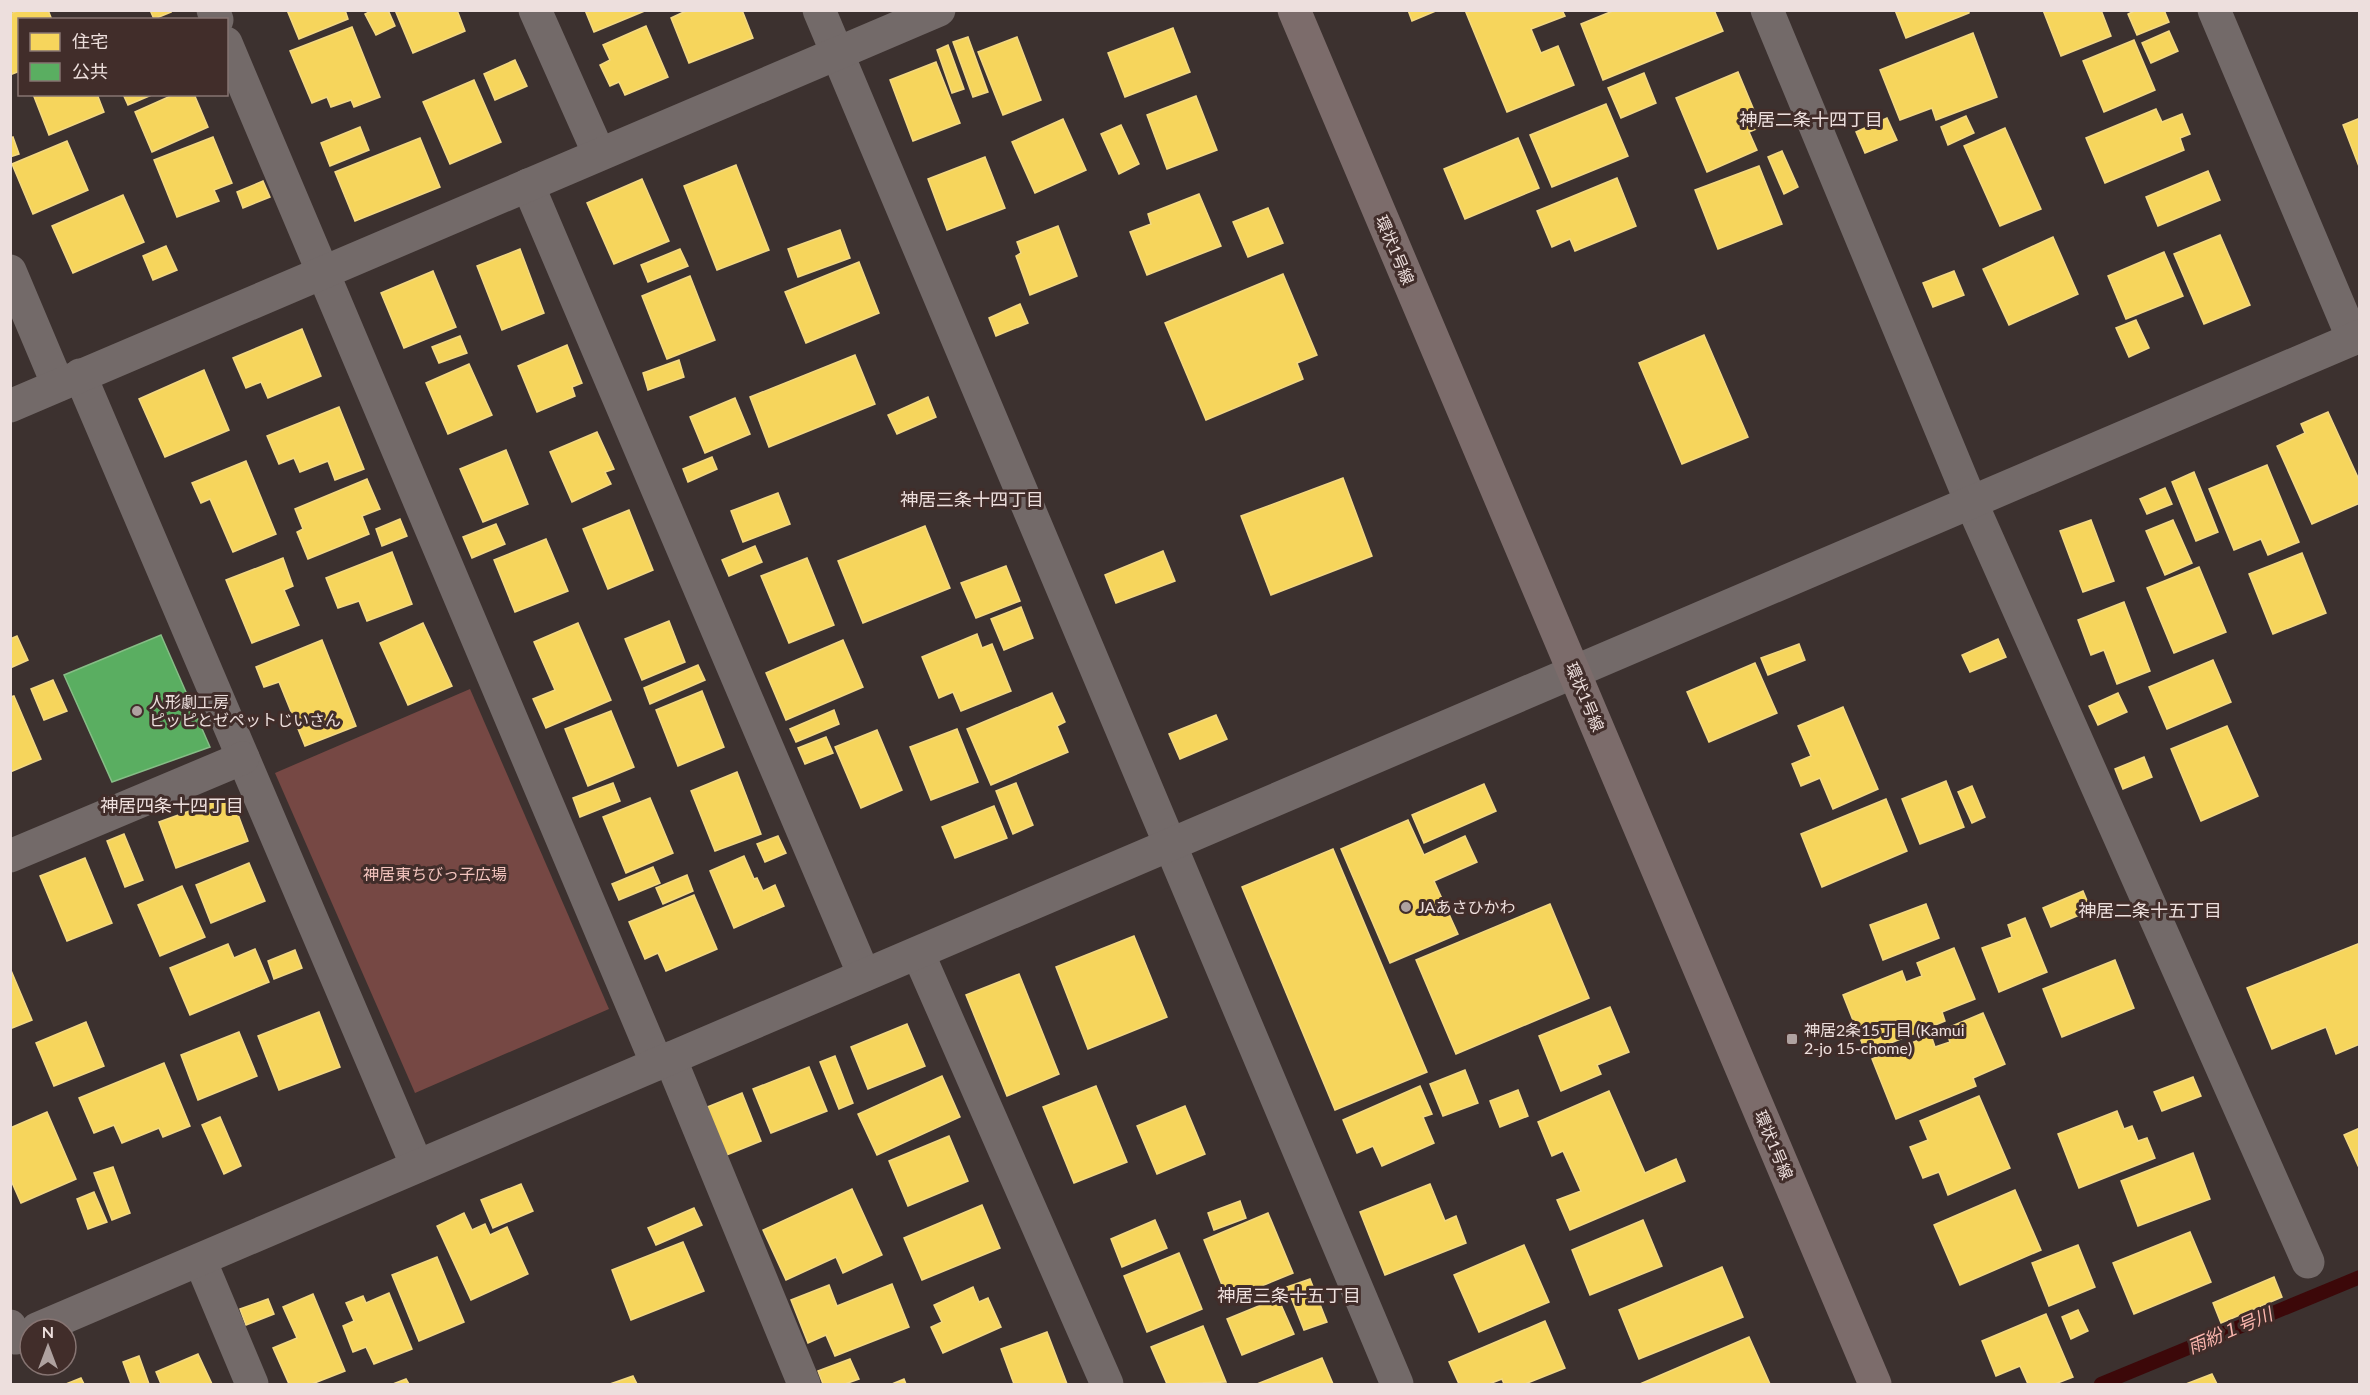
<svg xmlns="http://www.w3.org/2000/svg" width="2370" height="1395" viewBox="0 0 2370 1395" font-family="Lato,'Noto Sans JP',sans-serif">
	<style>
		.park { fill: #764844 }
		.homes { fill: #f6d55c; stroke: #f3d883; stroke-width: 1.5 }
		.public { fill: #5aae61; stroke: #86bd86; stroke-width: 1.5 }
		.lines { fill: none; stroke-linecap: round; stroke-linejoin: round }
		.stream { stroke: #3c0809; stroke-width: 14 }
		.street { stroke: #736a69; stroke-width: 33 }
		.primary { stroke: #7c6c6b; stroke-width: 33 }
		.poi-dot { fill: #afa2a0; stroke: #412d2a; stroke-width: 2 }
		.labels { text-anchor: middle; stroke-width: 6; stroke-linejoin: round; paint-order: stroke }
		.street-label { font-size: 16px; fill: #eddfdd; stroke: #412d2a }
		.poi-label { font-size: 16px; fill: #eddfdd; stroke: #412d2a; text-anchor: start }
		.park-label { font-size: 16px; fill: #f3c4be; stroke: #412d2a }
		.neighbourhood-label { font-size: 18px; fill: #eddfdd; stroke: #412d2a }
		.water-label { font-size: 18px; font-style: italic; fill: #fdb7af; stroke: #412d2a }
	</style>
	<rect width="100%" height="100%" fill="#3c312f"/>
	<!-- park -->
	<polygon class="park" points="470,689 609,1009 415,1093 275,773"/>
	<!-- homes -->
	<g class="homes">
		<polygon points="19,10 48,10 52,20 20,20 20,71 10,75 10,14"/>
		<polygon points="150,10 170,10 171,12 154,19"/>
		<polygon points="287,10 345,10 348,19 299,39"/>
		<polygon points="373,10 388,10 395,26 376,35 365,14"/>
		<polygon points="395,10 457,10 465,31 413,53"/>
		<polygon points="585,10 647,10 594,32"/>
		<polygon points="688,10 742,10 753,38 689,63 671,18"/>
		<polygon points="1408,10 1438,10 1412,21"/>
		<polygon points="1465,10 1562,10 1565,16 1531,29 1541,53 1558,46 1574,85 1507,112"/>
		<polygon points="1615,10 1714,10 1723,31 1603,80 1581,24"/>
		<polygon points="1895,10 1969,10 1969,13 1906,38"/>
		<polygon points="2043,10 2101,10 2111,36 2061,56"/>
		<polygon points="2136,10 2164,10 2169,22 2137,35 2128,14"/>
		<polygon points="646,26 668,77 625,95 619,82 610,86 600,65 610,60 603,45"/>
		<polygon points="352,27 380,97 354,107 351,100 331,107 327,97 312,103 290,51"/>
		<polygon points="1173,28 1190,72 1125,97 1108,53"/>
		<polygon points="2169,31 2178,51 2151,63 2142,43"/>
		<polygon points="1973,33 1997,97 1936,120 1932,108 1900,120 1880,70"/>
		<polygon points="968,37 988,92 973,97 953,42"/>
		<polygon points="1017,37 1041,100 1003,115 978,52"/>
		<polygon points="2134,40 2155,90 2104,112 2083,61"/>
		<polygon points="948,45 964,89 952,93 937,50"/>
		<polygon points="515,60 527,86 495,100 484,74"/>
		<polygon points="936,62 960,123 913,141 890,80"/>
		<polygon points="1738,72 1761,127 1749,132 1757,150 1707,172 1676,98"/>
		<polygon points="1644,73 1656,103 1621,118 1608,88"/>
		<polygon points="474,80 501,142 450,164 423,102"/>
		<polygon points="33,94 97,94 104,112 49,135"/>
		<polygon points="123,94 154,94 128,105"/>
		<polygon points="175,94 194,94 208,127 152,152 135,112"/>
		<polygon points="1196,96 1217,150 1167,169 1147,115"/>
		<polygon points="1606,104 1628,156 1552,187 1530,135"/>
		<polygon points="2156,109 2162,122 2182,114 2190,134 2180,138 2184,150 2105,183 2086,138"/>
		<polygon points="1966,116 1974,133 1948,145 1941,127"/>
		<polygon points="1887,118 1897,140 1865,153 1856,132"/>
		<polygon points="2360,118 2360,169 2343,125"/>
		<polygon points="1063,119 1086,170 1035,193 1012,142"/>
		<polygon points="1121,125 1139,164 1119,174 1101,134"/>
		<polygon points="360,127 369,150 330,166 321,143"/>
		<polygon points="2005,128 2041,209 2000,226 1964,146"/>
		<polygon points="13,137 19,154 10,157 10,138"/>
		<polygon points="213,137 232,183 214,190 219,201 177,217 154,160"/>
		<polygon points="420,138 440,187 355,221 335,172"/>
		<polygon points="1518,138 1539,188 1465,219 1444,169"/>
		<polygon points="67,141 88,190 33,214 12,164"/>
		<polygon points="1782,151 1798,187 1784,194 1768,157"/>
		<polygon points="985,157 1005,208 947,230 928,179"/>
		<polygon points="736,165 769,250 717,270 684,186"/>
		<polygon points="1759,166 1782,224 1718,249 1695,190"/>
		<polygon points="2208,171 2220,200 2158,226 2146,197"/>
		<polygon points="1617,178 1636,226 1575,251 1570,239 1552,247 1537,211"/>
		<polygon points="642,179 669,241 614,264 587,203"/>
		<polygon points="263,181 270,197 243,208 237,192"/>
		<polygon points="1199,194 1221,246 1147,275 1130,232 1151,224 1148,214"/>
		<polygon points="123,195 144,242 73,273 52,226"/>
		<polygon points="1268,208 1283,243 1248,257 1233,222"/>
		<polygon points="1058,226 1077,276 1030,295 1016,256 1021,253 1017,242"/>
		<polygon points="840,230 850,258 798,277 788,249"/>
		<polygon points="2220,235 2250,305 2204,324 2174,254"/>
		<polygon points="2053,237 2078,294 2009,325 1983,269"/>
		<polygon points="166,246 177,270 153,280 143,256"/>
		<polygon points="520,249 544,313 502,330 477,266"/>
		<polygon points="680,249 688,266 648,282 641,265"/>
		<polygon points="2164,252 2183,296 2126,319 2108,276"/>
		<polygon points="859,262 879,313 806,343 785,292"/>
		<polygon points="433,271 456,327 404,348 381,293"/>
		<polygon points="1954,271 1964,295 1933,307 1923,283"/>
		<polygon points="1283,274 1317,355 1297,363 1303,379 1206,420 1165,323"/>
		<polygon points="690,276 715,340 667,359 642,296"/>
		<polygon points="1020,304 1028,323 996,336 989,318"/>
		<polygon points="2136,320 2149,348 2129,357 2116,328"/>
		<polygon points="302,329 321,376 268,398 261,382 246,388 233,358"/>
		<polygon points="1704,335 1748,437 1682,464 1639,363"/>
		<polygon points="460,336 467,353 439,363 432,347"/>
		<polygon points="567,345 582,383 572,387 575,396 537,412 518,366"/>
		<polygon points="855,355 875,404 769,447 750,397"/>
		<polygon points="679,360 684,377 648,390 643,373"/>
		<polygon points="469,364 492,415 448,434 426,383"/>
		<polygon points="204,370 229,430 165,457 139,399"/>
		<polygon points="928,397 936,417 897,434 888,415"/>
		<polygon points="735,398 750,434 705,453 690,417"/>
		<polygon points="339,407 364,469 335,480 328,461 300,472 294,458 279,464 267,436"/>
		<polygon points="2328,412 2360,482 2360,503 2312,524 2277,446 2305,433 2301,424"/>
		<polygon points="597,432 614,469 605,472 611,484 572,502 550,452"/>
		<polygon points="506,450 528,504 483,522 460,469"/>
		<polygon points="712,457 717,469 688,482 683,469"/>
		<polygon points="246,461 276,534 233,552 210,499 201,503 192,483"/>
		<polygon points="2267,465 2299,542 2268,555 2261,539 2234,550 2209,489"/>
		<polygon points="2194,472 2218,532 2196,541 2172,482"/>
		<polygon points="1343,478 1372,556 1271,595 1241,516"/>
		<polygon points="367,479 380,509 362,516 369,534 308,559 297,532 303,529 295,509"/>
		<polygon points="2165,488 2172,504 2147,514 2140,499"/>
		<polygon points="778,493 790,524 743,542 731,511"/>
		<polygon points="629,510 653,570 608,589 583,529"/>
		<polygon points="400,519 407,536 382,546 376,529"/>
		<polygon points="2091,520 2114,581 2083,592 2060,531"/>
		<polygon points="2173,520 2192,563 2165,575 2146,531"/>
		<polygon points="496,524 505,544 472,558 463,537"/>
		<polygon points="925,526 950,588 863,623 838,561"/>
		<polygon points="546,539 568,591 515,612 494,560"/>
		<polygon points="755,546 762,562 729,576 722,560"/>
		<polygon points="1163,551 1175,581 1116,603 1105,575"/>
		<polygon points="392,552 412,604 367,621 359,601 338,608 326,578"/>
		<polygon points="2302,553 2326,613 2273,634 2249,574"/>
		<polygon points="283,558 293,586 284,590 299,625 252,643 226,580"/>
		<polygon points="807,558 834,625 789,643 761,576"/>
		<polygon points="1006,566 1020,601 976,618 961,583"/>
		<polygon points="2199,567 2226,632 2174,653 2147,588"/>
		<polygon points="2124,602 2150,671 2117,684 2104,650 2091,655 2078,620"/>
		<polygon points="1021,607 1033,638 1004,650 991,619"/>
		<polygon points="669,621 685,662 642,680 625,639"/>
		<polygon points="423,623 452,686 408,705 380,643"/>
		<polygon points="578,623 611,700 546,728 533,699 555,690 534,642"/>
		<polygon points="977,634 982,648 992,644 1011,691 961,711 953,692 939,698 922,657"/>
		<polygon points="17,636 28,660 10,668 10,639"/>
		<polygon points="1998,639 2006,657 1970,672 1962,655"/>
		<polygon points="322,640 356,726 305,746 279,682 264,687 256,667"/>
		<polygon points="843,640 863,687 786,720 766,673"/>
		<polygon points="1799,644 1805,660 1768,675 1761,658"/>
		<polygon points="2213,660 2231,702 2167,729 2149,687"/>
		<polygon points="1755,663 1777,713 1709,742 1687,692"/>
		<polygon points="698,665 705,680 650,704 644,688"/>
		<polygon points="53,680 67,711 44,720 31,689"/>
		<polygon points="702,691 724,747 678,766 656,710"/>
		<polygon points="1052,693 1065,722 1057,726 1068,752 991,785 967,729"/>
		<polygon points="2118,693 2127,712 2098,725 2089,706"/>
		<polygon points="14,696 41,759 10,772 10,697"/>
		<polygon points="1843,707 1878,789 1833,809 1820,778 1801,786 1792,764 1811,756 1798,726"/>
		<polygon points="834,710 839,724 796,742 790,729"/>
		<polygon points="611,711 634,767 588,786 565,729"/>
		<polygon points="1216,715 1227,739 1180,759 1169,734"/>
		<polygon points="2227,726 2258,796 2201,821 2171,749"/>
		<polygon points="957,729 978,782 931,800 910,747"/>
		<polygon points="877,730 902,790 861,808 835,747"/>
		<polygon points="826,737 833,753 805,764 798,748"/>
		<polygon points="2144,757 2152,777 2123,789 2115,769"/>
		<polygon points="737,772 761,834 715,851 691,791"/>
		<polygon points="1946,781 1964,827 1920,844 1902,799"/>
		<polygon points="613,783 620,801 580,817 573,798"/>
		<polygon points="1016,783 1033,825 1013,834 996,791"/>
		<polygon points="1484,784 1496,811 1424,843 1412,815"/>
		<polygon points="1972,786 1985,817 1972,823 1958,792"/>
		<polygon points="231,796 248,841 176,868 159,822"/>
		<polygon points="650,798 673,853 626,873 603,817"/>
		<polygon points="1886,799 1907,851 1822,887 1801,834"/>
		<polygon points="994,806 1007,838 955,858 942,827"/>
		<polygon points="1408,820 1424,855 1465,836 1477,862 1434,881 1458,934 1390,963 1341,849"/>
		<polygon points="124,834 143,880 125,887 107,841"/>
		<polygon points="778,836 786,853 765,862 757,844"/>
		<polygon points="1333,849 1427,1072 1335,1110 1242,887"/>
		<polygon points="744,856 754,879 757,878 763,891 775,885 784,906 734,928 710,871"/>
		<polygon points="85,858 112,923 67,941 40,876"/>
		<polygon points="249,863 265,901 211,923 196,885"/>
		<polygon points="653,867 660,883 619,900 612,884"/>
		<polygon points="687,875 693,891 663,904 656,888"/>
		<polygon points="182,886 205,937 160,956 138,905"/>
		<polygon points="2083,891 2091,910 2051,927 2043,908"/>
		<polygon points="694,895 717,949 666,971 658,953 645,959 629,922"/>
		<polygon points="1550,904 1589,998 1456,1054 1416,960"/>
		<polygon points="1926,904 1939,938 1883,960 1870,925"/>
		<polygon points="2025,918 2047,972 1999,992 1982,948 2012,937 2008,925"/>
		<polygon points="1134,936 1167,1017 1088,1049 1056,967"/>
		<polygon points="2360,943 2360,1044 2336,1054 2326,1027 2272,1049 2247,988"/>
		<polygon points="228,944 234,958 255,949 269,982 190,1015 170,968"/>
		<polygon points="1954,948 1975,999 1942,1012 1945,1021 1866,1053 1843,995 1902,971 1906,982 1922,976 1917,963"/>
		<polygon points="295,950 302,968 274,979 268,961"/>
		<polygon points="2115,960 2134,1008 2062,1037 2043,989"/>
		<polygon points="10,968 32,1020 10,1029"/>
		<polygon points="1019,974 1059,1074 1007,1096 966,995"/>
		<polygon points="1610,1007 1629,1052 1597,1065 1601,1074 1561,1091 1539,1036"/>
		<polygon points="319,1012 340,1067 279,1090 258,1036"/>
		<polygon points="1983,1013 2005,1064 1973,1078 1976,1086 1896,1119 1872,1059 1931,1035 1935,1047 1950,1042 1945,1029"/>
		<polygon points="86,1022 104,1066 54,1086 36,1043"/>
		<polygon points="907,1024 925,1066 868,1089 851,1047"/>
		<polygon points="239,1032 257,1076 198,1100 181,1055"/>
		<polygon points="835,1056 853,1103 839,1109 820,1062"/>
		<polygon points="164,1063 190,1126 163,1137 159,1128 122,1143 114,1125 94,1133 79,1098"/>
		<polygon points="809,1067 827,1111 771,1133 753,1089"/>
		<polygon points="1465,1070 1478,1103 1443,1116 1430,1084"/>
		<polygon points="942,1076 960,1117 877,1155 858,1114"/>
		<polygon points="2193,1077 2201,1096 2162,1111 2154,1092"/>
		<polygon points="1096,1086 1127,1162 1074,1183 1043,1107"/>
		<polygon points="1420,1086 1432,1114 1423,1117 1434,1143 1382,1166 1373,1146 1357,1153 1343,1120"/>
		<polygon points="1518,1090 1528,1116 1500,1127 1490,1101"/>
		<polygon points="1609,1091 1645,1173 1676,1159 1685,1181 1570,1230 1557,1200 1581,1191 1563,1151 1552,1156 1538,1122"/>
		<polygon points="742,1093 761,1141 724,1156 705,1108"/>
		<polygon points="1979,1096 2010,1168 1948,1195 1939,1172 1923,1178 1910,1147 1928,1140 1920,1121"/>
		<polygon points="1185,1106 1205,1154 1157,1174 1137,1126"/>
		<polygon points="2117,1111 2124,1129 2132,1126 2138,1141 2147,1138 2155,1158 2079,1188 2058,1134"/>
		<polygon points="47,1112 76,1179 21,1203 10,1178 10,1128"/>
		<polygon points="220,1117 241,1166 224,1174 202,1125"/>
		<polygon points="2360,1128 2360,1170 2344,1135"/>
		<polygon points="949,1136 968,1181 908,1206 889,1161"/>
		<polygon points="2193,1153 2210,1199 2138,1226 2121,1181"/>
		<polygon points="113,1167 130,1213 112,1220 94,1173"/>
		<polygon points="521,1184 533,1211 493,1228 481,1200"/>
		<polygon points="1430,1184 1445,1221 1456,1216 1466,1243 1385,1275 1360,1212"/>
		<polygon points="852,1189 882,1255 843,1273 836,1257 786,1280 763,1230"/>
		<polygon points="2015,1190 2041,1250 1960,1285 1934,1225"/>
		<polygon points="94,1192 107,1222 88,1229 77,1199"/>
		<polygon points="1240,1201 1246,1218 1214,1230 1208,1213"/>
		<polygon points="982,1205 1000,1248 922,1280 904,1238"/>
		<polygon points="694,1208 702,1225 656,1245 648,1228"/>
		<polygon points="464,1213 472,1230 485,1224 490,1235 507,1227 528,1274 471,1300 437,1226"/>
		<polygon points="1268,1213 1293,1273 1228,1300 1204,1240"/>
		<polygon points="1155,1220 1167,1248 1122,1267 1111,1239"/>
		<polygon points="1643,1220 1662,1266 1590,1295 1572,1250"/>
		<polygon points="2190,1232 2211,1282 2134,1314 2113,1263"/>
		<polygon points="683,1242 704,1291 631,1320 612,1270"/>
		<polygon points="1524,1245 1549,1302 1479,1332 1454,1275"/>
		<polygon points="2078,1245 2095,1287 2049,1306 2032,1263"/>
		<polygon points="1179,1253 1202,1309 1147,1332 1124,1276"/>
		<polygon points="437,1257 464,1322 419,1341 392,1275"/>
		<polygon points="1722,1267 1743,1317 1639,1359 1619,1310"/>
		<polygon points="2274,1277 2282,1297 2221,1323 2213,1303"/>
		<polygon points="1310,1279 1327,1322 1304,1330 1287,1287"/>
		<polygon points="892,1284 909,1327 835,1356 826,1335 808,1343 791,1300 829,1285 837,1306"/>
		<polygon points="973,1287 979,1302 988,1298 1001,1327 943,1353 931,1327 942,1322 934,1305"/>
		<polygon points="389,1293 412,1349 374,1364 366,1347 353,1352 343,1326 354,1321 346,1303 363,1296 366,1303"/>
		<polygon points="313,1294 345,1371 312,1384 289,1384 273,1348 297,1338 283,1307"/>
		<polygon points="1278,1298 1294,1334 1242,1355 1227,1319"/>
		<polygon points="268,1299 274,1314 246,1325 240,1309"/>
		<polygon points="2078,1310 2088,1331 2071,1339 2062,1317"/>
		<polygon points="2046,1314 2073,1377 2055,1384 2028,1384 2020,1366 1996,1376 1982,1341"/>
		<polygon points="1545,1321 1565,1368 1525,1384 1504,1384 1502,1379 1489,1384 1459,1384 1449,1362"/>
		<polygon points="1203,1326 1226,1382 1167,1384 1151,1347"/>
		<polygon points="1047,1332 1067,1384 1014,1384 1001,1349"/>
		<polygon points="1749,1337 1770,1384 1640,1384"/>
		<polygon points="198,1354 212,1384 161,1384 156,1372"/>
		<polygon points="139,1356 149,1384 131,1384 123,1362"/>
		<polygon points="1322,1358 1333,1384 1257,1384"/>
		<polygon points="850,1359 859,1379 845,1384 823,1384 818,1371"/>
		<polygon points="2212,1374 2217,1384 2186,1384"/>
		<polygon points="633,1376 637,1384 610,1384"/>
		<polygon points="81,1378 84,1384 66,1384"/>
		<polygon points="406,1379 409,1384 393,1384"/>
		<polygon points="904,1379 906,1384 892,1384"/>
	</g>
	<!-- public -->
	<polygon class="public" points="161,635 210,747 112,782 64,675"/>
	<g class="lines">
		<!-- stream -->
		<polyline class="stream" points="2101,1384 2360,1277"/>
		<!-- street -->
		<g class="street">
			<polyline points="213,10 217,20"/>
			<polyline points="535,10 599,154"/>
			<polyline points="819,10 1397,1384"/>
			<polyline points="1767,10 1971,502 2308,1262"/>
			<polyline points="2214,10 2353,339"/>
			<polyline points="226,43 657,1064"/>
			<polyline points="528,185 864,975"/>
			<polyline points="10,271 58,385"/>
			<polyline points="80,375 417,1166"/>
			<polyline points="10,406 939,10"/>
			<polyline points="10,856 243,758"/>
			<polyline points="918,953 1107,1384"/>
			<polyline points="670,1058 804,1384"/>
			<polyline points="200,1260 252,1384"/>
			<polyline points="10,1326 16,1338"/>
			<polyline points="37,1329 2360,336"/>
		</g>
		<!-- primary -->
		<polyline class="primary" points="1294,10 1875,1384"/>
	</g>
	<!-- markers -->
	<g class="poi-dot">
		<circle cx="137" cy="711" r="6"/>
		<circle cx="1406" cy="907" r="6"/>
		<rect x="1786" y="1033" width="12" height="12" rx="3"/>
	</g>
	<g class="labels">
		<!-- street labels -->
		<g class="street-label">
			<text transform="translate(1395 250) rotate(67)" y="6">環状1号線</text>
			<text transform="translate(1585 697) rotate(67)" y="6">環状1号線</text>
			<text transform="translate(1774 1145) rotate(67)" y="6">環状1号線</text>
		</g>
		<!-- poi labels -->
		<g class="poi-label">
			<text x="149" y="708">人形劇工房<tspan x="149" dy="18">ピッピとゼペットじいさん</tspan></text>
			<text x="1418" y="913">JAあさひかわ</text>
			<text x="1804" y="1036">神居2条15丁目 (Kamui<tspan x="1804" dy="18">2-jo 15-chome)</tspan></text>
		</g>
		<!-- park labels -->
		<g class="park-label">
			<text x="435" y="880">神居東ちびっ子広場</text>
		</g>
		<!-- neighbourhood labels -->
		<g class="neighbourhood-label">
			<text x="1811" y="126">神居二条十四丁目</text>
			<text x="972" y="506">神居三条十四丁目</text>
			<text x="172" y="812">神居四条十四丁目</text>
			<text x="2150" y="917">神居二条十五丁目</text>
			<text x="1289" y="1302">神居三条十五丁目</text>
		</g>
		<!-- water labels -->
		<g class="water-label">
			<text transform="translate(2230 1331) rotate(-23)" y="6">雨紛１号川</text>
		</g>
	</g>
	<!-- border -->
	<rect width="2370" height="1395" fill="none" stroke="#eddfdd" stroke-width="24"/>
	<!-- legend -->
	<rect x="18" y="18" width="210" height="78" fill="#412d2a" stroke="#867472" stroke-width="1.5"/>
	<rect x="30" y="33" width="30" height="18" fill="#f6d55c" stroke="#867472" stroke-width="1.5"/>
	<text x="72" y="48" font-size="18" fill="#eddfdd">住宅</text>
	<rect x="30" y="63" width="30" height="18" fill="#5aae61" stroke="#867472" stroke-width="1.5"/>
	<text x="72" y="78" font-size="18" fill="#eddfdd">公共</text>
	<!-- north arrow -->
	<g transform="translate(48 1347)"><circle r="28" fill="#412d2a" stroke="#867472" stroke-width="1.5"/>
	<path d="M0-4.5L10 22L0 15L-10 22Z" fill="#afa2a0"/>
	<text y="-9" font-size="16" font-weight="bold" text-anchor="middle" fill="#eddfdd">N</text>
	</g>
</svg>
